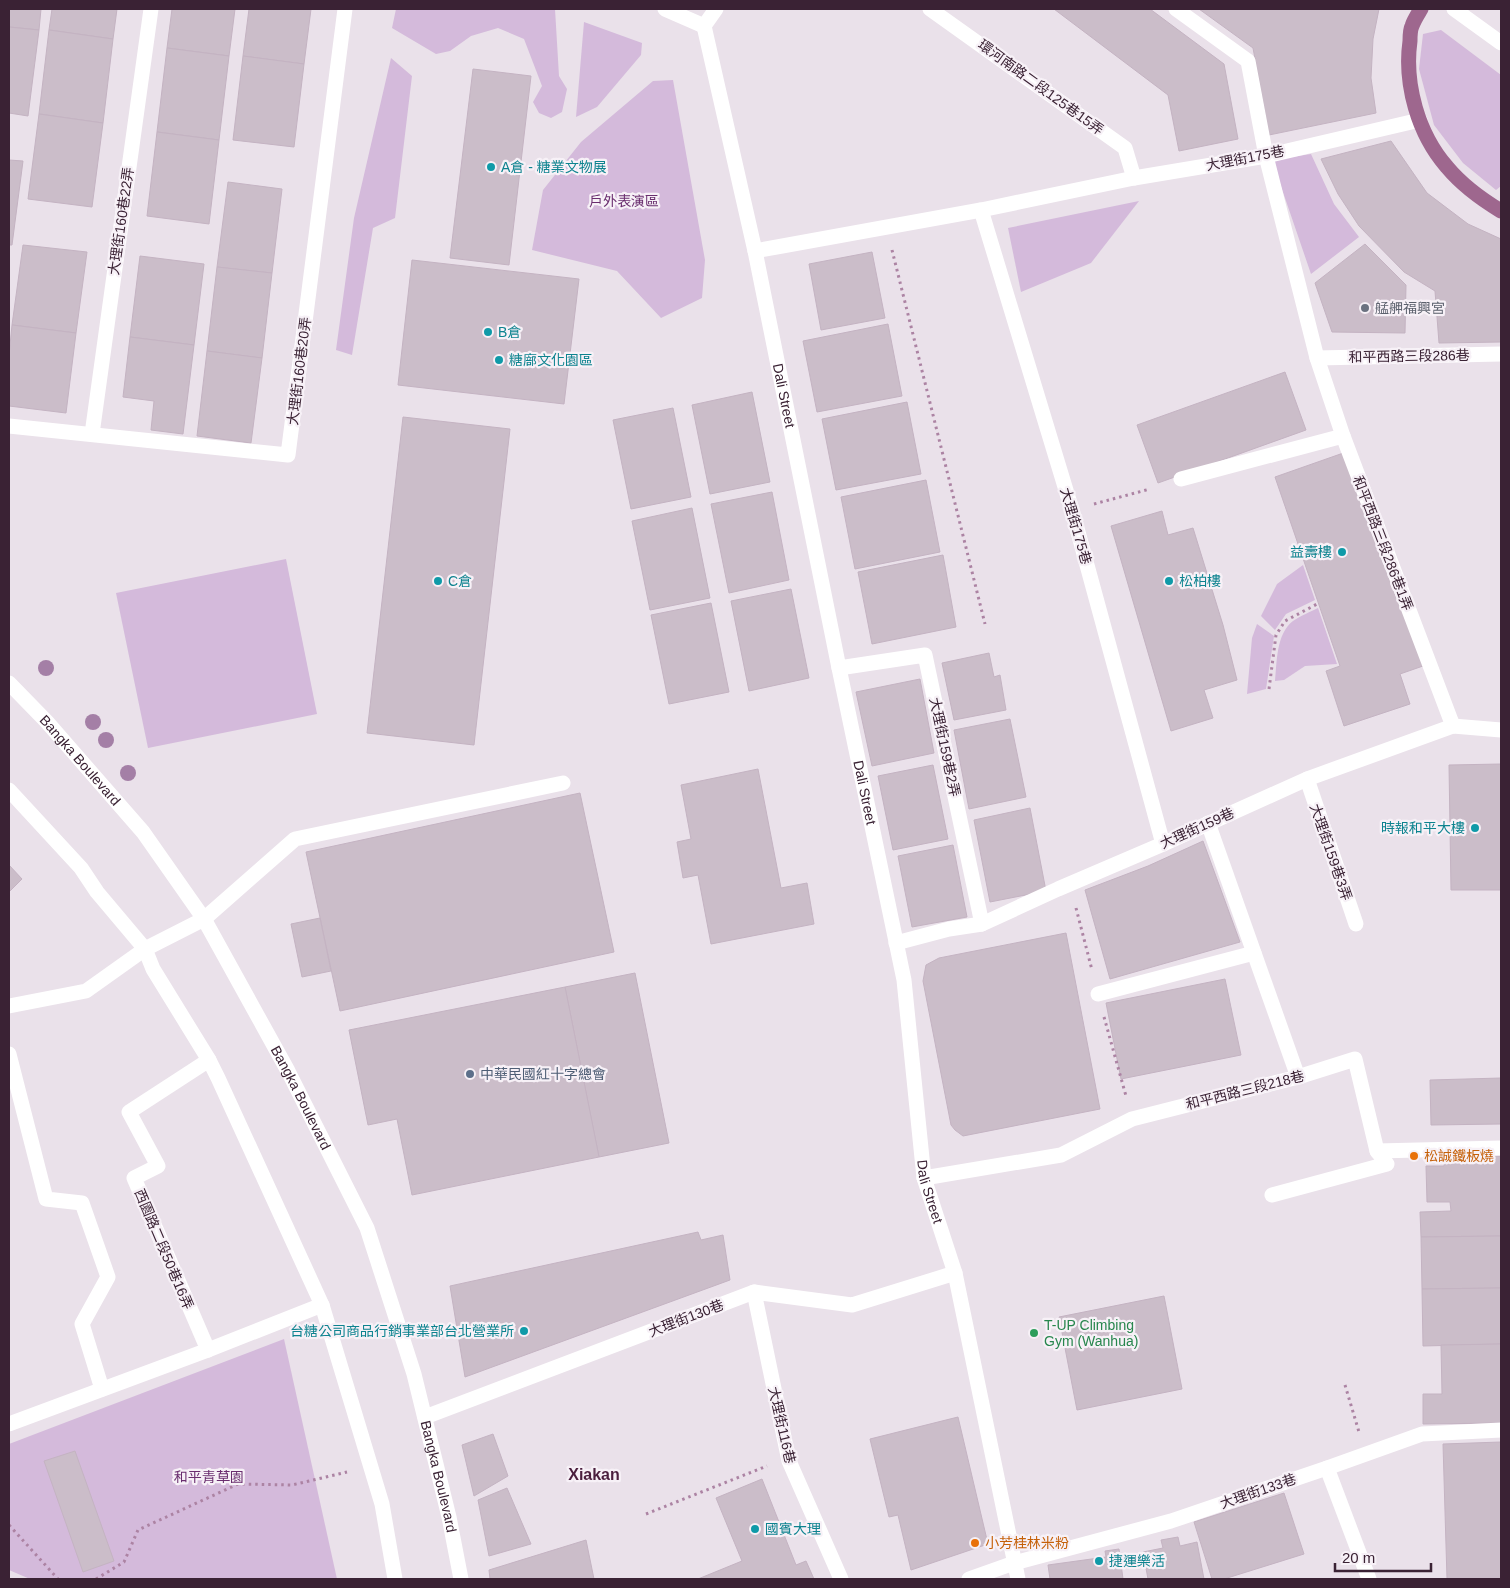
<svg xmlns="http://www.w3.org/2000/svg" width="1510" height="1588" viewBox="0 0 1510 1588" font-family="Arial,'Noto Sans TC',sans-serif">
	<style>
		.green { fill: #d4badb }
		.building { fill: #cbbdc9; stroke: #c4b3c2 }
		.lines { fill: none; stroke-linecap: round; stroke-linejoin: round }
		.path { stroke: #ac83a3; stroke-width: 3; stroke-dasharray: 2.5 4; stroke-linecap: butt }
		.lane { stroke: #fff; stroke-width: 15 }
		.street { stroke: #fff; stroke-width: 15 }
		.secondary { stroke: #fff; stroke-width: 15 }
		.primary { stroke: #9e678e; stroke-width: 15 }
		.tree { fill: #a47fa6 }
		.culture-dot { fill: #0f9aa8; stroke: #f7f1f7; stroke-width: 2 }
		.worship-dot { fill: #6b7280; stroke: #f7f1f7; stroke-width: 2 }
		.service-dot { fill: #5c6f8a; stroke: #f7f1f7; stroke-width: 2 }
		.food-dot { fill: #e8710a; stroke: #f7f1f7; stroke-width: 2 }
		.leisure-dot { fill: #2e9e5b; stroke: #f7f1f7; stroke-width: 2 }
		.labels { text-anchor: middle; stroke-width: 4.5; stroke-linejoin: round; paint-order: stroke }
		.street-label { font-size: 14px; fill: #3a2234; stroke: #f7f1f7 }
		.culture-label { font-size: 14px; fill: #0d838f; stroke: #f7f1f7; text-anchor: start }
		.park-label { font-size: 14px; fill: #6a2e6f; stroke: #f7f1f7 }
		.worship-label { font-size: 14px; fill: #5b616d; stroke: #f7f1f7; text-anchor: start }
		.service-label { font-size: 14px; fill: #4e5e75; stroke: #f7f1f7; text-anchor: start }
		.food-label { font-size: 14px; fill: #c56008; stroke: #f7f1f7; text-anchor: start }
		.leisure-label { font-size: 14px; fill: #27864d; stroke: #f7f1f7; text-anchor: start }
		.quarter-label { font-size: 16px; font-weight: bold; fill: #4b1f3e; stroke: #f7f1f7 }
	</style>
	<rect width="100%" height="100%" fill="#eae1ea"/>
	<!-- green -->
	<g class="green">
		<polygon points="396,9 555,9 559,76 567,89 562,112 551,118 539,113 533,102 542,86 524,39 498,28 471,36 450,51 436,54 392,28"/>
		<polygon points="584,22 642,43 641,55 597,107 576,117"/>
		<polygon points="1441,30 1501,75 1501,186 1496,190 1463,163 1434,125 1419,69 1423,34"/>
		<polygon points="391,58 412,76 395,218 373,228 352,355 336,350 354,218"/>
		<polygon points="673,80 705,260 702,298 661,318 617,271 532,250 543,190 581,142 653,81"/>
		<polygon points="1311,154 1334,204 1359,237 1311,274 1272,160"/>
		<polygon points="1139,201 1091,263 1021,292 1008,228"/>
		<polygon points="286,559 317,714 148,748 116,593"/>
		<polygon points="1303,565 1315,600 1286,614 1275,630 1261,616 1277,584"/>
		<path d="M1318 608 1337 664 1305 666 1284 680 1275 681C1277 662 1276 634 1293 621 1300 616 1310 612 1318 608Z"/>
		<polygon points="1257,624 1274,636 1266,689 1247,694 1252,638"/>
		<polygon points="284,1339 337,1579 30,1579 9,1570 9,1444"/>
	</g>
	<!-- building -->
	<g class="building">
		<polygon points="9,9 41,9 39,30 9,27"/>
		<polygon points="52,9 117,9 113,39 49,30"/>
		<polygon points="172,9 235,9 229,56 167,48"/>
		<polygon points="249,9 311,9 304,64 243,56"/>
		<polygon points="1054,9 1150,9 1224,64 1238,139 1179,151 1168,95"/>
		<polygon points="1199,9 1379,9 1373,39 1371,78 1376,113 1269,135 1253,48"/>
		<polygon points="9,27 39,30 28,116 9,113"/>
		<polygon points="49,30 113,39 103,123 39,114"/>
		<polygon points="167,48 229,56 219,140 157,132"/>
		<polygon points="243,56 304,64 294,147 233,140"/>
		<polygon points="473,69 531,76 509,265 450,258"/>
		<polygon points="39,114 103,123 92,207 28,199"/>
		<polygon points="157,132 219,140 209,224 147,216"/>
		<polygon points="1391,141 1427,193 1468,224 1501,239 1501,342 1439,343 1435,291 1404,272 1359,226 1338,194 1321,159"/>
		<polygon points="9,160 23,161 12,245 9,245"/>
		<polygon points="228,182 282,189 272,273 217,267"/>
		<polygon points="1365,244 1406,285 1405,333 1332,332 1315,283"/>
		<polygon points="23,245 87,252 76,333 12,325"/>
		<polygon points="872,252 885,318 821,330 809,264"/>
		<polygon points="140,256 204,264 194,345 130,337"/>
		<polygon points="412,260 579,279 564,404 398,385"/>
		<polygon points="217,267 272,273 262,358 207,351"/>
		<polygon points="888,324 902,396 817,412 803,341"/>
		<polygon points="12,325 76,333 66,413 9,406 9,355"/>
		<polygon points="130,337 194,345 183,434 151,430 154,401 123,397"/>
		<polygon points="207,351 262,358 251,443 197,436"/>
		<polygon points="1285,372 1306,430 1158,483 1137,425"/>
		<polygon points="752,392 770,482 710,494 692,405"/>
		<polygon points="907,402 921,474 836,490 822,419"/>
		<polygon points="673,408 691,497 631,509 613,420"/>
		<polygon points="403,417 510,429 474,745 367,733"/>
		<polygon points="1349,451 1423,666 1400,674 1410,704 1344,726 1326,671 1340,666 1275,477"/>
		<polygon points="926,480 940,552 855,569 841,497"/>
		<polygon points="772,492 789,580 729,593 711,504"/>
		<polygon points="692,508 710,598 650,610 632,521"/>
		<polygon points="1162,511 1168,535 1193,528 1223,625 1237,680 1204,690 1213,718 1171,731 1111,526"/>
		<polygon points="943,555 956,627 872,644 858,572"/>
		<polygon points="791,589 809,678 749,691 731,601"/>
		<polygon points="711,603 729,692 669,704 651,615"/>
		<polygon points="989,653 994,677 1000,675 1006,710 954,720 942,663"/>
		<polygon points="920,679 934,753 872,766 856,692"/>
		<polygon points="1010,719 1026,797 969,809 954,730"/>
		<polygon points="1501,764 1501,890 1451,890 1449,765"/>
		<polygon points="933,765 948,839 893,850 878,776"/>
		<polygon points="758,769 781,888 807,883 814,924 711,944 698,875 683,878 677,842 691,839 681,785"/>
		<polygon points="580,793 614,952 340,1011 306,852"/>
		<polygon points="1030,808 1046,891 990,902 974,820"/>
		<polygon points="1203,841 1240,942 1110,979 1085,890 1148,866"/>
		<polygon points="953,845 967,917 912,927 898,856"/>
		<polygon points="9,865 22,879 9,892"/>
		<polygon points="320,918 331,971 302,977 291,924"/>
		<polygon points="1066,933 1100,1109 963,1136 955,1130 951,1125 923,981 926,965 939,958"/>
		<polygon points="635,973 669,1143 599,1157 565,987"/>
		<polygon points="1225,979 1241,1055 1121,1079 1106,1003"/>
		<polygon points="565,987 599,1157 412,1195 397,1119 368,1125 349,1030"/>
		<polygon points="1501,1078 1501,1124 1431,1125 1430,1080"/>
		<polygon points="1501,1156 1501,1236 1421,1237 1420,1212 1451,1211 1450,1202 1427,1202 1426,1166 1444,1166 1444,1157"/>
		<polygon points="698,1232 701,1240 723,1235 730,1280 465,1377 450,1286"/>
		<polygon points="1501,1236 1501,1288 1422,1289 1421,1237"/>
		<polygon points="1501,1288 1501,1344 1423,1346 1422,1289"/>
		<polygon points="1164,1296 1182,1389 1077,1410 1059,1317"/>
		<polygon points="1501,1344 1501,1423 1423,1424 1423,1394 1442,1394 1441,1345"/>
		<polygon points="958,1417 988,1544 911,1570 898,1515 889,1517 870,1439"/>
		<polygon points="493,1434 508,1476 474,1496 462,1445"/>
		<polygon points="1501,1442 1501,1579 1447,1579 1443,1444"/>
		<polygon points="75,1451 114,1561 83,1572 44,1461"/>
		<polygon points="762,1479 796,1565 806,1561 814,1579 698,1579 742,1561 716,1498"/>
		<polygon points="507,1488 531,1544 489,1556 478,1500"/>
		<polygon points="1284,1493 1304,1554 1224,1579 1212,1579 1194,1522"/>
		<polygon points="1178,1537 1180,1546 1197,1542 1204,1579 1148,1579 1143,1552 1163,1548 1161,1540"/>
		<polygon points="586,1540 594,1579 490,1579 489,1570"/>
		<polygon points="1119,1549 1123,1579 1050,1579 1048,1565 1106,1557 1105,1551"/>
	</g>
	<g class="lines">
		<!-- path -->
		<g class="path">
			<polyline points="892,250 985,624"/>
			<polyline points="1094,504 1150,489"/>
			<polyline points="1269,689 1276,635 1285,621 1319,603"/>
			<polyline points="1076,908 1092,970"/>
			<polyline points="1104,1017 1126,1096"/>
			<polyline points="1345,1385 1359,1432"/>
			<polyline points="646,1514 767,1466"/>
			<polyline points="9,1525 58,1579"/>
			<polyline points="96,1579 124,1562 138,1530 238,1484 292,1485 347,1472"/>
		</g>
		<!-- lane -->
		<g class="lane">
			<polyline points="1266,156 1317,358 1343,436 1453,726"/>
			<polyline points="1317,358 1501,354"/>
			<polyline points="92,434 151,9"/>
			<polyline points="1181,479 1343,436"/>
			<polyline points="839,668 925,655 982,924"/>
			<polyline points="1307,779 1356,924"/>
			<polyline points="1208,823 1298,1077"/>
			<polyline points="204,919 295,839 563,783"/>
			<polyline points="9,1054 46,1199 82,1203 108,1277 82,1324 102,1389"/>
			<polyline points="924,1178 1061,1155 1132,1119 1298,1077 1355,1059 1377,1151 1501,1148"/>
			<polyline points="1272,1195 1387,1164 1377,1151"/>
			<polyline points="754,1292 789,1461 841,1579"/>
			<polyline points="208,1350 134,1178 158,1166 129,1112 209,1060"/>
			<polyline points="425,1417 754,1292 852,1305 955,1273"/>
			<polyline points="1327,1468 1369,1579"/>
			<polyline points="1014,1563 1171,1521 1327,1468 1422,1434 1501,1430"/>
		</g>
		<!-- street -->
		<g class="street">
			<polyline points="665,9 704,26"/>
			<path id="s1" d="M716 9 704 26 755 251 839 668 904 980 924 1178 955 1273 1018 1579"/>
			<polyline points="930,9 1125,148 1134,178"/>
			<polyline points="1176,9 1248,61 1266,156"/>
			<polyline points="981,210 1072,510 1163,844"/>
			<polyline points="755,251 981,210 1134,178 1266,156 1420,120"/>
			<polyline points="9,426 288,455 345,9"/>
			<polyline points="896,943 949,929 982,924 1058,889 1163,844 1307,779 1453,726 1501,730"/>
			<polyline points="1098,994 1254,953"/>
			<polyline points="9,1006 86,991 145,949 204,919"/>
			<polyline points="9,1424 208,1350 322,1305"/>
			<polyline points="969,1579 1014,1563"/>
		</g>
		<!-- secondary -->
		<g class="secondary">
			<polyline points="1454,9 1501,43"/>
			<path id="s2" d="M9 683 47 722 143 832 204 919 288 1071 367 1228 414 1374 449 1517 461 1579"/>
			<polyline points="9,790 81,868 97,892 145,949 153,969 209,1060 218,1078 322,1305 382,1504 395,1579"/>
		</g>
		<!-- primary -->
		<path class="primary" d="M1421 9C1418 14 1414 20 1412 26 1410 30 1410 36 1410 41 1404 84 1418 134 1447 167 1462 185 1481 199 1501 211"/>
	</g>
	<!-- trees -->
	<g class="tree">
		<circle cx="46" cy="668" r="8"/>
		<circle cx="93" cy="722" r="8"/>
		<circle cx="106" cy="740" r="8"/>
		<circle cx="128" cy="773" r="8"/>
	</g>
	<!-- markers -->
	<g class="culture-dot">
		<circle cx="491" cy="167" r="5"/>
		<circle cx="488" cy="332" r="5"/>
		<circle cx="499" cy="360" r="5"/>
		<circle cx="1342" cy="552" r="5"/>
		<circle cx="438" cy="581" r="5"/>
		<circle cx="1169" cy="581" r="5"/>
		<circle cx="1475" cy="828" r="5"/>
		<circle cx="524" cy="1331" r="5"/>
		<circle cx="755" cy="1529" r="5"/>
		<circle cx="1099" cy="1561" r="5"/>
	</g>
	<circle class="worship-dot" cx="1365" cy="308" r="5"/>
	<circle class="service-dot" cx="470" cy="1074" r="5"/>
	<g class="food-dot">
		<circle cx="1414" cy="1156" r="5"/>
		<circle cx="975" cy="1543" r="5"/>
	</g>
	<circle class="leisure-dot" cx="1034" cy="1333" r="5"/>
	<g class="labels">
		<!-- street labels -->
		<g class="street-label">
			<text transform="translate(1041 87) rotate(36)" y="5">環河南路二段125巷15弄</text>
			<text transform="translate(1245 158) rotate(-11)" y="5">大理街175巷</text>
			<text transform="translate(121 221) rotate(-82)" y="5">大理街160巷22弄</text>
			<text transform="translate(1409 356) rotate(-1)" y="5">和平西路三段286巷</text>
			<text transform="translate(299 371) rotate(-83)" y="5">大理街160巷20弄</text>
			<text dy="5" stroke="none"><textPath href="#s1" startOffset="399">Dali Street</textPath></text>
			<text transform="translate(1076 526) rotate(74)" y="5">大理街175巷</text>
			<text transform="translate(1383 543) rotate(69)" y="5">和平西路三段286巷1弄</text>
			<text transform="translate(945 747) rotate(78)" y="5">大理街159巷2弄</text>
			<text dy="5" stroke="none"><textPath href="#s2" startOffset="105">Bangka Boulevard</textPath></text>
			<text dy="5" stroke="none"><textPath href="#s1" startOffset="804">Dali Street</textPath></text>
			<text transform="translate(1197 828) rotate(-24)" y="5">大理街159巷</text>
			<text transform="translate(1331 852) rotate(71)" y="5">大理街159巷3弄</text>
			<text transform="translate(1245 1090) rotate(-14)" y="5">和平西路三段218巷</text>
			<text dy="5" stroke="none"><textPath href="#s2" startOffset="510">Bangka Boulevard</textPath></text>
			<text dy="5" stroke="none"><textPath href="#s1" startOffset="1209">Dali Street</textPath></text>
			<text transform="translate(164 1249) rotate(67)" y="5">西園路二段50巷16弄</text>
			<text transform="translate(686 1318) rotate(-21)" y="5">大理街130巷</text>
			<text transform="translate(782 1425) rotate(77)" y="5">大理街116巷</text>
			<text dy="5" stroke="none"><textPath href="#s2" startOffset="915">Bangka Boulevard</textPath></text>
			<text transform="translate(1258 1491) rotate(-19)" y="5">大理街133巷</text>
		</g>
		<!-- culture labels -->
		<g class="culture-label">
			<text x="501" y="172">A倉 - 糖業文物展</text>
			<text x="498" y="337">B倉</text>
			<text x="509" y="365">糖廍文化園區</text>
			<text x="1332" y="557" text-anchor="end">益壽樓</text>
			<text x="448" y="586">C倉</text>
			<text x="1179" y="586">松柏樓</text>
			<text x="1465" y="833" text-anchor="end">時報和平大樓</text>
			<text x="514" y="1336" text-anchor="end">台糖公司商品行銷事業部台北營業所</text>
			<text x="765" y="1534">國賓大理</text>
			<text x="1109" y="1566">捷運樂活</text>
		</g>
		<!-- park labels -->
		<g class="park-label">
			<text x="624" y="206">戶外表演區</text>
			<text x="209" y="1482">和平青草園</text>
		</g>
		<!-- worship labels -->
		<g class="worship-label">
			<text x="1375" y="313">艋舺福興宮</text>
		</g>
		<!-- service labels -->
		<g class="service-label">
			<text x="480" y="1079">中華民國紅十字總會</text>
		</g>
		<!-- food labels -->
		<g class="food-label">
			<text x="1424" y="1161">松誠鐵板燒</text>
			<text x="985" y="1548">小芳桂林米粉</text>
		</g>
		<!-- leisure labels -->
		<g class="leisure-label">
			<text x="1044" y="1330">T-UP Climbing<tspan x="1044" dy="16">Gym (Wanhua)</tspan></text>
		</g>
		<!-- quarter labels -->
		<g class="quarter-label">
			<text x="594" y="1480">Xiakan</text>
		</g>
	</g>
	<!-- border -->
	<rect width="1510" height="1588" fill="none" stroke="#3a2234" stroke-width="20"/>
	<!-- scale -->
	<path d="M1335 1563v8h96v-8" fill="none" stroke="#3a2234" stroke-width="2.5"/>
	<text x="1342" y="1563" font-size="15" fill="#3a2234" stroke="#f7f1f7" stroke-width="4" paint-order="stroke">20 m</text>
</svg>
